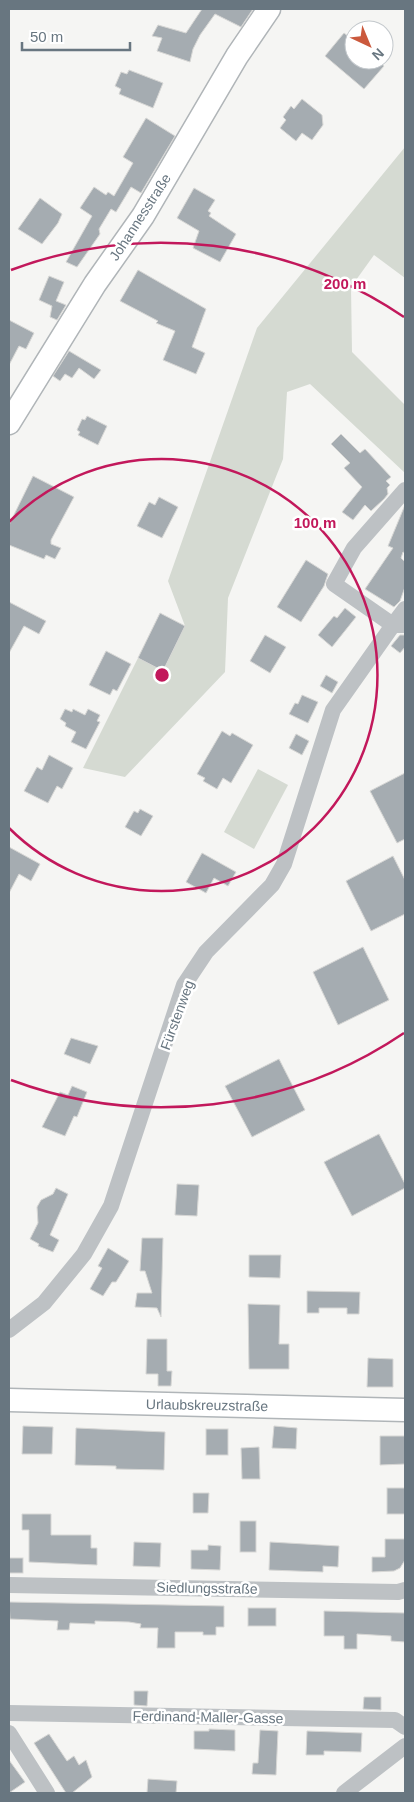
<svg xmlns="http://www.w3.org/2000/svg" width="414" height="1802" viewBox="0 0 414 1802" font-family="Arial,sans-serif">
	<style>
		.green { fill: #d5dad2 }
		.building { fill: #a5acb1; stroke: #d7d7d5 }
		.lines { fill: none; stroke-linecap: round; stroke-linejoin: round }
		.secondary-casing { stroke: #b0b5b8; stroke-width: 25 }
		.street { stroke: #bdc1c4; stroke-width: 16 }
		.secondary { stroke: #fff; stroke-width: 22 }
		.ring { fill: none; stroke: #c2185b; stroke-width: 2.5 }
		.labels { text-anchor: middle; stroke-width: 5; stroke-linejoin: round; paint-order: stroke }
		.street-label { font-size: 14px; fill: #687680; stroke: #fff }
		.centre { fill: #c2185b; stroke: #fff; stroke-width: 2.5 }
		.ring-label { font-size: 15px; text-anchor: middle; font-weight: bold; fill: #c2185b; stroke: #fff; stroke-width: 5; stroke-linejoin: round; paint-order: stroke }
	</style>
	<rect width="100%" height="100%" fill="#f5f5f3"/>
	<!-- green -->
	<g class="green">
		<polygon points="405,147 405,278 374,255 351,287 352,352 405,405 405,473 310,384 287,392 283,459 228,598 225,672 125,777 83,768 138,658 163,671 185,626 168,581 257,328"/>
		<polygon points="258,769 288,785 254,849 224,832"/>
	</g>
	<!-- building -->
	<g class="building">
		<polygon points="202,9 253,9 241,27 215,14 200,35 193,49 190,62 157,51 162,38 152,36 158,25 186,33"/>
		<polygon points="344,33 354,41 354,60 377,60 384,66 364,89 325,56"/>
		<polygon points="129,70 163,83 153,108 119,94 121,89 115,86 121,72 127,74"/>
		<polygon points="302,99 322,115 323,125 312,140 302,133 296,141 280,128 286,120 283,117 291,106 294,109"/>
		<polygon points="146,118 175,136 141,193 131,187 116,212 111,209 99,229 100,234 77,267 66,262 92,216 80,208 94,187 106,195 108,192 114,196 133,163 123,157"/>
		<polygon points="194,188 215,200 208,211 211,213 209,216 236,234 220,262 193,248 199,231 177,218"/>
		<polygon points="40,198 62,214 58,223 42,244 18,229"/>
		<polygon points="138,270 206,309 192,347 205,353 196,374 163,360 175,331 156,323 158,321 120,301"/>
		<polygon points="49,276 64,282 56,301 66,305 57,320 50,317 52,306 39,300"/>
		<polygon points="9,320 34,333 26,349 19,346 9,365"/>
		<polygon points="69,351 101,370 94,379 79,368 72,378 65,374 60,381 53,376"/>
		<polygon points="87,416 107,426 98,445 78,435 80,432 77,430 82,419 85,420"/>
		<polygon points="341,434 360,453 365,449 391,477 386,481 390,485 387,488 388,494 384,499 371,511 365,505 353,520 342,512 362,487 344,468 350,463 331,444"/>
		<polygon points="33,476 74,497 51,540 51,544 61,548 55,559 46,555 44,559 9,545 9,525"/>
		<polygon points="159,497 178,507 162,538 137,526 149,502 155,505"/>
		<polygon points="405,505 405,553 403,552 401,558 405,562 405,587 400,601 394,607 365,589 393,548 388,546"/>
		<polygon points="306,560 328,574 324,586 301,622 277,607"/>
		<polygon points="9,602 46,621 39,634 24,626 9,653"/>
		<polygon points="345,608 356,617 332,647 318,635 334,616 337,618"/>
		<polygon points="160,613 185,626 163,671 138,658"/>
		<polygon points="265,635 286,647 270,673 250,661"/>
		<polygon points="400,635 405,635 405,647 400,653 391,646"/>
		<polygon points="106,651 131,664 117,691 113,689 110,695 89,685"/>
		<polygon points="326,675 338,682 332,693 320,686"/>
		<polygon points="302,695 318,702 308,723 289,714 295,703 298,704"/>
		<polygon points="65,709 72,712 73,709 85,715 88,709 100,715 97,721 100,722 86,749 71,742 76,732 65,726 66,723 60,719"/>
		<polygon points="222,731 230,736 232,733 253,745 231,783 223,778 217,789 203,781 205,778 197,774"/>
		<polygon points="296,734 309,741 302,755 289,748"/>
		<polygon points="49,755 73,768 62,789 57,786 48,803 24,791 37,767 42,770"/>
		<polygon points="405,773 405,839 397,843 370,791"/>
		<polygon points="140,809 153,816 141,836 125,827 134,811 138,813"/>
		<polygon points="9,847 40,864 31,881 19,874 9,893"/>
		<polygon points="202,853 236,872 228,886 214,878 206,893 186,882"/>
		<polygon points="393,856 405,880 405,914 371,931 346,881"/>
		<polygon points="363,947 389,1000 338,1025 313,972"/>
		<polygon points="71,1038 98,1046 90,1064 64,1054"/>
		<polygon points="279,1059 305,1110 252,1137 225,1086"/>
		<polygon points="72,1086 87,1092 77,1117 74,1116 65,1136 42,1127 60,1092 68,1095"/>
		<polygon points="379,1134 405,1184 405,1188 352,1216 324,1162"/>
		<polygon points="177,1184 199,1185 197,1216 175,1215"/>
		<polygon points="56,1188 68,1194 50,1235 59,1240 53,1252 38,1246 39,1244 30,1239 38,1223 37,1207 41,1200 53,1194"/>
		<polygon points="142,1238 163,1238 161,1317 157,1308 135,1307 137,1293 152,1293 145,1271 140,1271"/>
		<polygon points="108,1248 129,1261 116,1282 112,1282 103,1296 90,1289 102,1268 98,1266"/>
		<polygon points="249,1255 281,1255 280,1278 249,1277"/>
		<polygon points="307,1291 360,1292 359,1314 347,1314 347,1308 319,1308 319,1313 307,1313"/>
		<polygon points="248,1304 280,1305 279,1344 289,1344 289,1369 249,1369"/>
		<polygon points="147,1339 167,1339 167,1371 172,1371 171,1386 158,1386 158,1374 146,1374"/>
		<polygon points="368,1358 393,1359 393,1387 367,1387"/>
		<polygon points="23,1426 53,1427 52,1454 22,1454"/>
		<polygon points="274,1426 297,1428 296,1449 272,1448"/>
		<polygon points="76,1428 165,1432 164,1470 116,1469 116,1466 75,1465"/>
		<rect x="206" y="1429" width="22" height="26"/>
		<polygon points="380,1436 405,1436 405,1464 380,1465"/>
		<polygon points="259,1447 260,1479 242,1479 241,1448"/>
		<rect x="387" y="1488" width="18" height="26"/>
		<polygon points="193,1493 209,1493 208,1513 193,1513"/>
		<polygon points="22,1514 51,1514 51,1535 91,1535 91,1548 97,1548 97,1565 29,1562 29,1530 22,1530"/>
		<rect x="240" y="1521" width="16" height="31"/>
		<polygon points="385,1539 405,1539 405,1560 400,1568 394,1571 372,1572 372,1557 385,1557"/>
		<polygon points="134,1542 161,1543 160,1567 133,1566"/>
		<polygon points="270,1542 339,1546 338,1567 323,1566 323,1572 269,1570"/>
		<polygon points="208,1545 221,1546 220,1570 191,1569 191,1550 208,1550"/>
		<rect x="9" y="1558" width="14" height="15"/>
		<polygon points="9,1602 224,1606 224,1627 216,1627 216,1635 203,1635 203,1632 175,1632 175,1648 157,1648 158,1628 140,1628 141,1624 129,1622 95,1621 95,1624 70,1623 69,1630 57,1630 58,1621 10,1619"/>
		<rect x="248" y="1608" width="28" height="18"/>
		<polygon points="324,1611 405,1613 405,1642 391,1641 391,1636 357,1634 357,1649 344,1649 344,1636 324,1636"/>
		<polygon points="134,1691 148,1691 147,1706 134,1705"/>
		<polygon points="364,1697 381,1697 381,1710 363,1709"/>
		<polygon points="209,1729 235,1730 235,1751 194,1749 194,1731 209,1731"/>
		<polygon points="260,1730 278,1731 276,1775 252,1774 253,1763 258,1763"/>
		<polygon points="307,1731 362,1733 361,1752 324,1751 324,1755 306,1755"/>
		<polygon points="49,1734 67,1761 74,1756 79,1765 86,1760 92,1777 72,1793 66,1793 34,1743"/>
		<polygon points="9,1760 25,1782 9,1793"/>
		<polygon points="148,1779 177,1781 176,1793 147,1793"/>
	</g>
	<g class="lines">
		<defs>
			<g id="secondary">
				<polyline points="9,423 95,284 143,216 237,56 269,9"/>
				<polyline points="9,1400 405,1410"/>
			</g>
		</defs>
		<!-- secondary casing -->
		<use href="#secondary" class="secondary-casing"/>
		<!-- street -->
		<g class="street">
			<polyline points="405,490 354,548 334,584 393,625 405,609"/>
			<polyline points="9,1330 44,1303 84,1254 111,1206 184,985 206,952 272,885 284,864 333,710 393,625 405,625"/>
			<polyline points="9,1585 398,1592 405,1590"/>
			<polyline points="9,1713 395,1720 405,1727"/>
			<polyline points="9,1733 47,1793"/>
			<polyline points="344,1793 405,1746"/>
		</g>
		<!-- secondary -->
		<use href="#secondary" class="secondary"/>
	</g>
	<!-- distance rings -->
	<g class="ring">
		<path d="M9 522A216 216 0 1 1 9 828"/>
		<path d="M404 1033A432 432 0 0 1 11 1080M11 270A432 432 0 0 1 404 317"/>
	</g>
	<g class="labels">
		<!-- street labels -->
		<g class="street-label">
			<text transform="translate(140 217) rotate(-57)" y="5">Johannesstraße</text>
			<text transform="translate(177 1015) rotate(-70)" y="5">Fürstenweg</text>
			<text transform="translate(207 1405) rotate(1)" y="5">Urlaubskreuzstraße</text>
			<text transform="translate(207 1588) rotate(1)" y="5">Siedlungsstraße</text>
			<text transform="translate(208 1717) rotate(1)" y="5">Ferdinand-Maller-Gasse</text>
		</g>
	</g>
	<circle cx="162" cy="675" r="8" class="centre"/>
	<g class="ring-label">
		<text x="345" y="289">200 m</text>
		<text x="315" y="528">100 m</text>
	</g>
	<!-- border -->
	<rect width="414" height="1802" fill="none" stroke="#687680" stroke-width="20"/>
	<!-- north arrow -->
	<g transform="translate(369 45) rotate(136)"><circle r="24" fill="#ffffff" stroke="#c3c8cc"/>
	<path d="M0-4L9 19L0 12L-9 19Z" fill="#cb593d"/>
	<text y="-8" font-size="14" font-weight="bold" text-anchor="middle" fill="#687680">N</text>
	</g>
	<!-- scale -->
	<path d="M22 42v8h108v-8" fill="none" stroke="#687680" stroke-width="2.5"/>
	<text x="30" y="42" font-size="15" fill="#687680" stroke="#ffffff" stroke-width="4" paint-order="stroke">50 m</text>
</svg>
